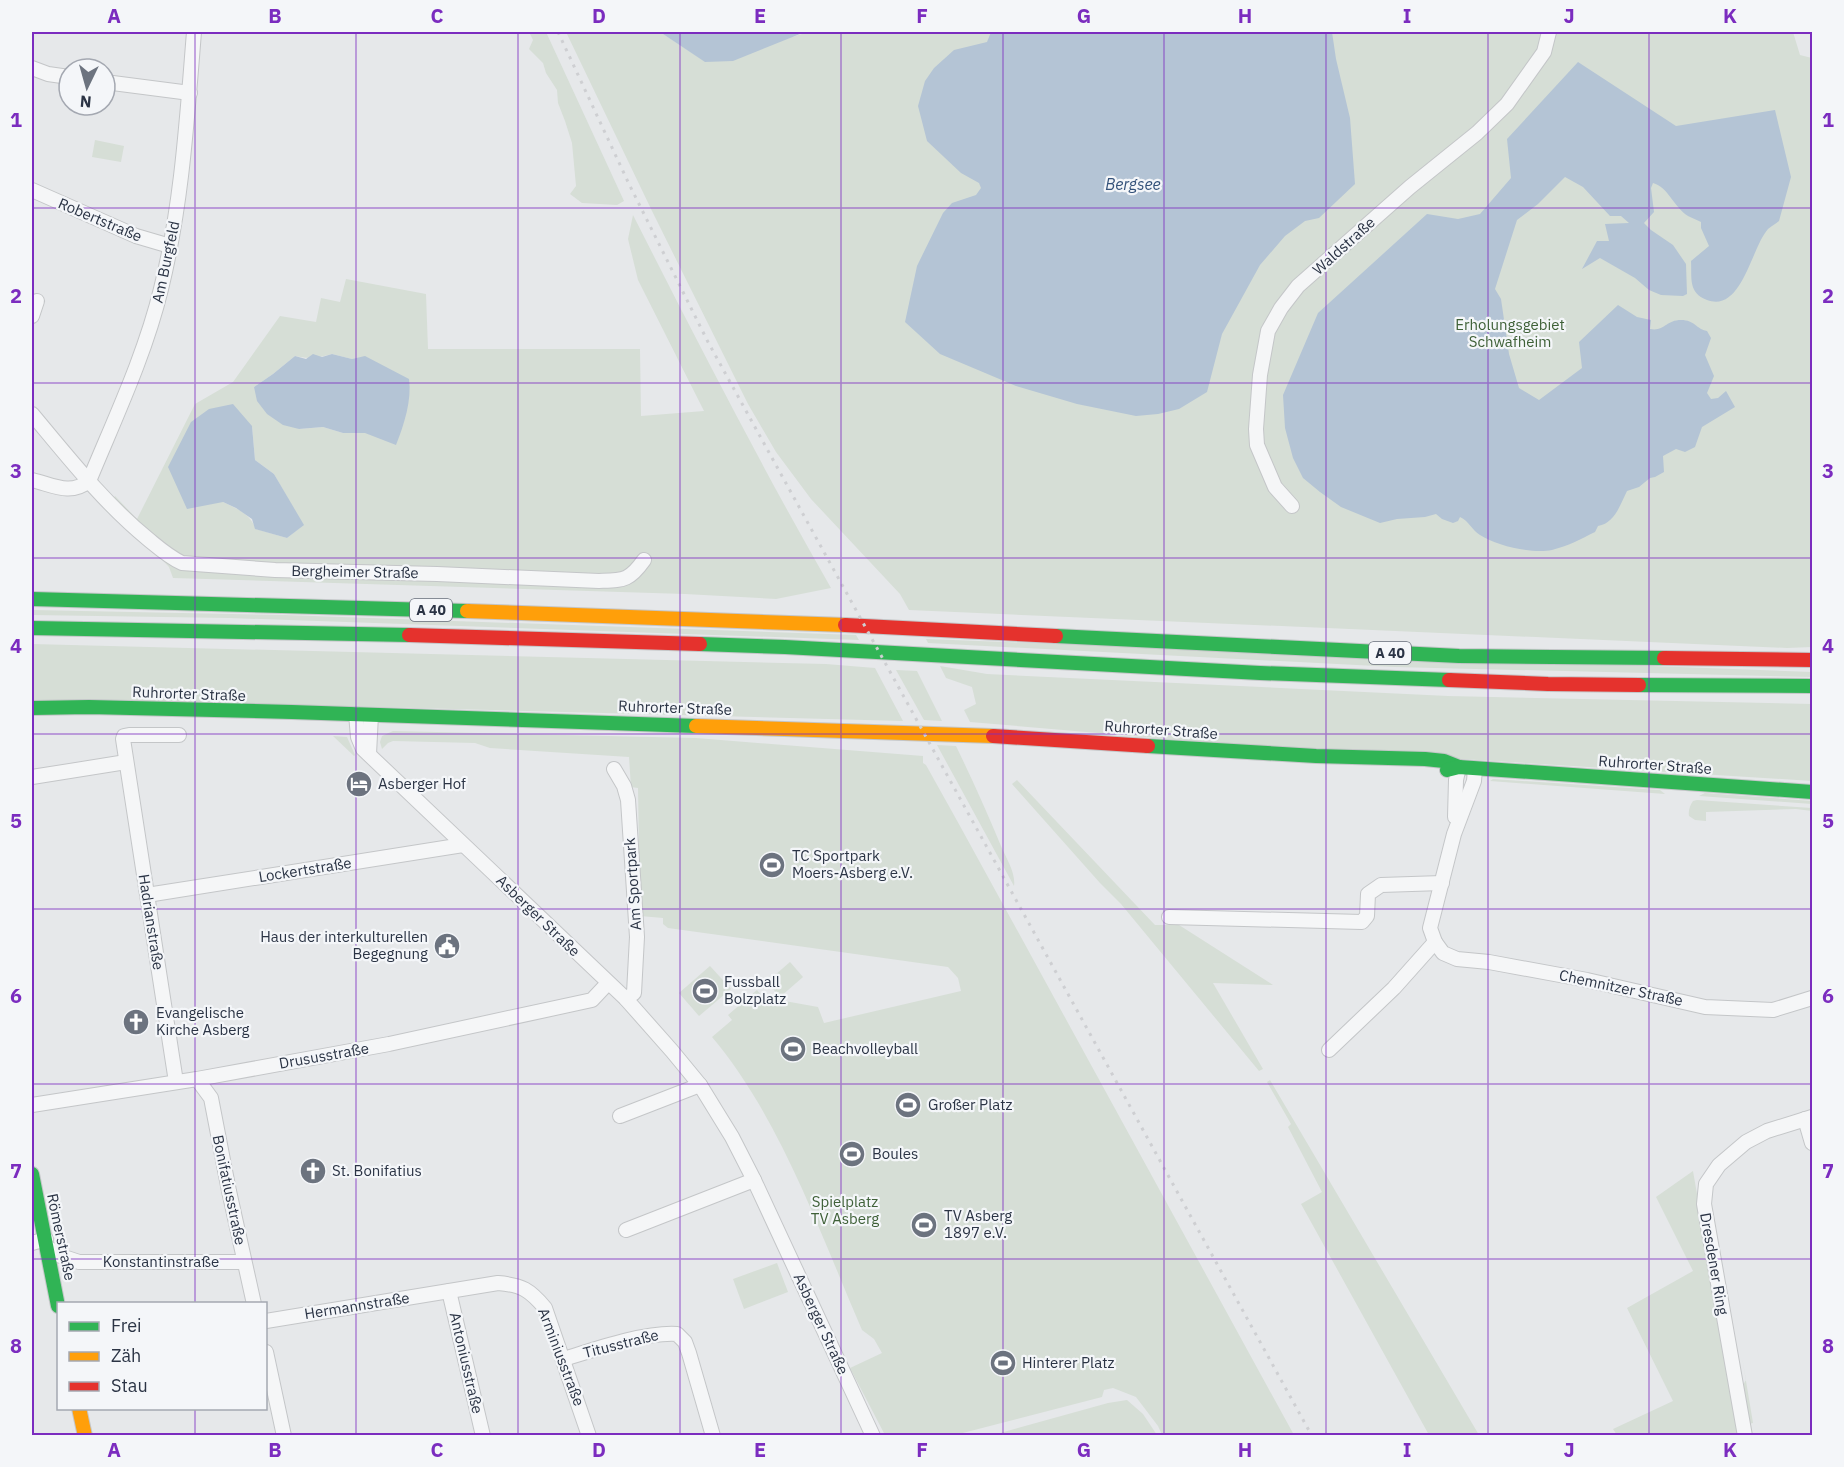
<svg xmlns="http://www.w3.org/2000/svg" width="1844" height="1467" viewBox="0 0 1844 1467" font-family="'IBM Plex Sans',sans-serif">
	<style>
		.green { fill: #d6ded6; fill-rule: evenodd }
		.water { fill: #b4c4d5 }
		.lines { fill: none; stroke-linecap: round; stroke-linejoin: round }
		.street-casing { stroke: #c4c6c8; stroke-width: 16 }
		.fast-casing { stroke: #c4c6c8; stroke-width: 16 }
		.slow-casing { stroke: #c4c6c8; stroke-width: 16 }
		.jam-casing { stroke: #c4c6c8; stroke-width: 16 }
		.street { stroke: #f5f6f7; stroke-width: 14 }
		.fast { stroke: #30b455; stroke-width: 14 }
		.slow { stroke: #ff9f0a; stroke-width: 14 }
		.jam { stroke: #e5322d; stroke-width: 14 }
		.rail { stroke: #cecfd2; stroke-width: 3; stroke-dasharray: 3 6; stroke-linecap: butt }
		.grid { fill: none; stroke: #7b2cbf; stroke-width: 1.5; stroke-opacity: 0.55 }
		.labels { text-anchor: middle; stroke-width: 4.5; stroke-linejoin: round; paint-order: stroke }
		.shield { fill: #f4f6f9; stroke: #676e7b; stroke-width: 1.5 }
		.shield-label { font-size: 14px; font-weight: bold; fill: #2b3445 }
		.street-label { font-size: 15px; fill: #2b3445; stroke: #f4f6f9 }
		.park-label { font-size: 15px; fill: #3f6138; stroke: #f4f6f9 }
		.poi-label { font-size: 15px; fill: #2b3445; stroke: #f4f6f9; text-anchor: start }
		.water-label { font-size: 16px; font-style: italic; fill: #34527a; stroke: #f4f6f9 }
		.neatline { fill: none; stroke: #7b2cbf; stroke-width: 2 }
		.grid-label { font-size: 20px; text-anchor: middle; font-weight: bold; fill: #7b2cbf }
	</style>
	<rect width="100%" height="100%" fill="#e6e8ea"/>
	<!-- green -->
	<g class="green">
		<polygon points="529,32 546,32 624,201 617,205 582,203 570,194 576,186 572,143 565,121 558,103 557,90 546,73 543,63 529,49 533,40"/>
		<polygon points="566,32 660,32 706,62 802,34 805,32 1793,32 1800,55 1812,58 1812,647 1787,648 909,610 900,594 811,499 776,452 748,404 652,211"/>
		<polygon points="95,140 124,146 121,162 92,157"/>
		<path d="M633 215C697 341 761 466 831 588L776 599 685 594 173 578 169 567 149 546 169 551 113 499 115 496 137 519 195 404 233 382 280 316 316 322 321 298 340 302 346 279 426 294 428 349H640L641 416 704 411 638 280 628 239ZM332 354 352 359 365 357V433H343L323 427 299 429 254 387 273 374 295 356C308 359 319 358 332 354ZM252 426 255 460 274 474 303 525 287 538 256 529C250 514 238 509 223 502Z"/>
		<polygon points="32,610 285,615 856,635 859,640 229,618 32,615"/>
		<polygon points="926,639 1812,672 1812,677 1395,667 928,643"/>
		<polygon points="32,644 826,664 875,668 903,721 341,706 32,703"/>
		<polygon points="940,666 987,674 1448,696 1812,704 1812,781 1239,745 970,722 964,710 976,704 972,687 946,678"/>
		<polygon points="896,670 917,671 942,721 924,720"/>
		<path d="M393 731 696 738 923 756V763L926 765 960 826 1294 1435H1162L1158 1426 1136 1397 1113 1388 1104 1390 1102 1397 955 1435H885L850 1368 882 1353 874 1339 862 1330C819 1231 781 1119 712 1037L732 1020 728 1015 757 990 767 1002 779 1000 818 1007 824 1023 961 991 958 978 948 967 668 928 663 924V918L640 916 638 788 631 787 629 757 490 748 475 743 393 741 388 743 382 749 380 742 382 736Z"/>
		<polygon points="333,736 347,737 355,755 354,756"/>
		<path d="M937 745 956 746C972 779 987 812 1001 846 1006 858 1016 873 1014 886Z"/>
		<polygon points="1493,779 1660,790 1665,794 1490,781"/>
		<polygon points="1017,780 1155,925 1179,925 1273,985 1213,983 1263,1069 1259,1071 1121,904 1100,883 1012,784"/>
		<polygon points="1705,793 1812,801 1812,804 1699,796"/>
		<path d="M1697 800 1812 808V811L1796 809 1706 812V821L1695 820 1689 816C1688 811 1690 805 1693 801Z"/>
		<polygon points="790,962 803,977 780,997 767,982"/>
		<polygon points="710,966 731,989 699,1016 679,993"/>
		<polygon points="1270,1080 1479,1435 1429,1435 1301,1204 1322,1192 1288,1127 1291,1124 1267,1082"/>
		<polygon points="1693,1171 1739,1435 1617,1435 1613,1429 1673,1401 1627,1308 1693,1271 1656,1197"/>
		<polygon points="777,1263 788,1292 744,1309 733,1279"/>
		<polygon points="1742,1357 1753,1423 1749,1424 1743,1385 1746,1380"/>
		<polygon points="1127,1400 1143,1414 1157,1435 993,1435 1108,1403"/>
	</g>
	<!-- water -->
	<g class="water">
		<polygon points="660,32 805,32 733,61 705,62"/>
		<polygon points="991,32 1332,32 1336,59 1350,118 1355,184 1319,218 1305,221 1285,236 1260,265 1222,334 1207,392 1179,409 1158,414 1136,416 1077,404 1016,386 940,354 905,322 917,266 943,213 952,203 976,195 981,188 979,183 961,173 927,141 918,106 925,81 934,68 954,50 987,42"/>
		<path d="M1578 62 1676 126 1775 110 1791 177 1779 221C1776 224 1771 226 1768 229 1751 248 1742 313 1707 300 1688 293 1692 278 1691 261L1709 246 1701 228V222C1697 220 1692 218 1688 216 1674 207 1668 187 1653 183L1651 188 1654 212 1644 223 1651 230 1673 245 1686 264 1687 294 1683 296 1661 295 1649 290 1635 278 1600 258 1582 269 1597 241H1609L1605 224 1629 223 1621 216H1610L1583 187 1565 177 1538 204 1517 220 1495 289 1501 299 1509 354 1519 388 1539 400 1582 368 1579 342 1618 305 1637 317 1651 320 1650 329C1664 332 1666 320 1681 320 1695 320 1696 329 1707 331L1711 338 1705 355 1714 376 1707 393 1711 399 1718 398 1726 391 1735 407 1702 427 1695 447 1685 452 1676 449 1663 456 1664 472 1655 477 1650 478 1639 487 1627 491C1620 505 1615 523 1598 526L1595 532C1581 539 1568 546 1552 550 1532 554 1497 546 1480 535 1472 530 1469 521 1460 517L1458 521 1453 523 1442 519 1436 514 1425 517 1397 519 1380 523 1341 507 1320 492 1303 478 1293 458 1285 428 1283 395 1318 313 1427 214 1458 219 1480 214 1511 178 1507 139Z"/>
		<path d="M313 354 322 357 332 354 352 359 365 356 409 379C412 400 404 425 396 445L365 433H343L323 427 299 429 283 425 267 414 257 401 254 387 273 374 295 356 306 359Z"/>
		<polygon points="233,404 252,426 255,460 274,474 304,525 287,538 255,529 252,519 236,508 223,502 187,509 168,467 191,422 209,409"/>
	</g>
	<g class="lines">
		<defs>
			<g id="street">
				<polyline points="32,68 48,74 69,77"/>
				<polyline points="105,82 190,93"/>
				<polyline points="32,190 136,236 170,246"/>
				<polyline points="32,316 37,301"/>
				<path d="M32 414C68 457 104 503 148 539 159 548 169 557 182 563L275 570 437 574 599 581C624 580 629 581 644 560"/>
				<path d="M32 480C53 485 70 496 89 481"/>
				<path d="M89 481C115 418 145 355 161 289 182 204 187 118 194 32"/>
				<polyline points="1292,506 1275,487 1257,445 1256,429 1260,375 1268,331 1281,308 1298,286 1410,187 1477,133 1507,104 1544,52 1549,32"/>
				<polyline points="356,714 358,737 363,749 626,999 672,1051 700,1085 732,1137 754,1180 873,1436"/>
				<polyline points="369,754 371,715"/>
				<polyline points="614,769 624,786 628,800 637,937 634,993 626,999"/>
				<polyline points="32,777 126,762"/>
				<polyline points="1455,817 1456,780 1459,767"/>
				<polyline points="147,895 463,845"/>
				<polyline points="1169,917 1362,922 1367,916 1368,894 1381,885 1442,883"/>
				<polyline points="1435,942 1443,953 1457,959 1489,962 1587,980 1705,1007 1773,1010 1812,998"/>
				<polyline points="1329,1050 1394,988 1435,942 1430,928 1454,834 1474,781 1475,769"/>
				<polyline points="197,1079 211,1098 229,1191 254,1304"/>
				<polyline points="176,1082 123,739 124,736 129,735 179,735"/>
				<polyline points="32,1105 197,1079 389,1044 592,1000 608,983"/>
				<polyline points="620,1116 700,1085"/>
				<polyline points="1805,1119 1812,1143"/>
				<polyline points="626,1230 754,1180"/>
				<polyline points="32,1243 46,1239"/>
				<polyline points="47,1247 61,1256 79,1262 244,1262"/>
				<polyline points="449,1291 483,1436"/>
				<path d="M266 1321 498 1283C522 1285 530 1290 545 1308L589 1436"/>
				<polyline points="266,1352 284,1436"/>
				<path d="M564 1359C596 1349 645 1332 677 1334L685 1342 689 1353 713 1436"/>
				<polyline points="1745,1436 1704,1204 1706,1184 1719,1165 1746,1142 1767,1131 1812,1117"/>
			</g>
			<g id="fast">
				<polyline points="32,599 467,611"/>
				<polyline points="32,628 409,635"/>
				<polyline points="1056,636 1459,656 1664,658"/>
				<polyline points="700,644 785,647 1260,673 1449,680"/>
				<polyline points="1639,685 1812,686"/>
				<polyline points="32,708 89,707 292,712 696,726"/>
				<polyline points="1148,746 1316,756 1425,759 1444,761 1459,767"/>
				<polyline points="1447,770 1459,767 1812,792"/>
				<polyline points="32,1174 58,1306"/>
			</g>
			<g id="slow">
				<polyline points="467,611 845,625"/>
				<polyline points="696,726 993,736"/>
				<polyline points="79,1408 85,1436"/>
			</g>
			<g id="jam">
				<polyline points="845,625 1056,636"/>
				<polyline points="409,635 700,644"/>
				<polyline points="1664,658 1812,660"/>
				<polyline points="1449,680 1548,684 1639,685"/>
				<polyline points="993,736 1148,746"/>
			</g>
		</defs>
		<!-- street casing -->
		<use href="#street" class="street-casing"/>
		<!-- fast casing -->
		<use href="#fast" class="fast-casing"/>
		<!-- slow casing -->
		<use href="#slow" class="slow-casing"/>
		<!-- jam casing -->
		<use href="#jam" class="jam-casing"/>
		<!-- street -->
		<use href="#street" class="street"/>
		<!-- fast -->
		<use href="#fast" class="fast"/>
		<!-- slow -->
		<use href="#slow" class="slow"/>
		<!-- jam -->
		<use href="#jam" class="jam"/>
		<!-- rail -->
		<polyline class="rail" points="558,32 629,184 708,342 1312,1436"/>
	</g>
	<!-- grid -->
	<path class="grid" d="M195 32V1304M356 32V1436M518 32V1436M680 32V1436M841 32V1436M1003 32V1436M1164 32V1436M1326 32V1436M1488 32V1436M1649 32V1436M32 208H1812M32 383H1812M32 558H1812M32 734H1812M32 909H1812M32 1084H1812M32 1259H1812M195 1408V1436"/>
	<!-- icons -->
	<defs>
		<symbol id="hotel-disc" viewBox="-11 -11 22 22"><circle r="9.5" fill="#6c737f" stroke="#f4f6f9"/><path d="M-6-4.5h1.5V1H6V5H4.5V3h-9V5H-6ZM-4 0a1.8 1.8 0 1 1 3.6 0ZM.5 0V-2.5h3Q6-2.5 6 0Z" fill="#fff"/></symbol>
		<symbol id="stadium-disc" viewBox="-11 -11 22 22"><circle r="9.5" fill="#6c737f" stroke="#f4f6f9"/><path d="M0-5a6.5 5 0 1 0 0 10a6.5 5 0 1 0 0-10ZM-3.5-1.8h7v3.6h-7Z" fill="#fff"/></symbol>
		<symbol id="civic-disc" viewBox="-11 -11 22 22"><circle r="9.5" fill="#6c737f" stroke="#f4f6f9"/><path d="M-.6-6.5H3V-4.5H.6V-3L4-1V1h2V6H-6V1h2V-1L-.6-3ZM-1.2 2.5V6h2.4V2.5Z" fill="#fff"/></symbol>
		<symbol id="church-disc" viewBox="-11 -11 22 22"><circle r="9.5" fill="#6c737f" stroke="#f4f6f9"/><path d="M-1.2-6h2.4v3.5h3.3v2.4h-3.3V6h-2.4V-.1h-3.3v-2.4h3.3Z" fill="#fff"/></symbol>
	</defs>
	<g fill-rule="evenodd">
		<use href="#hotel-disc" x="344" y="769" width="30" height="30"/>
		<use href="#stadium-disc" x="757" y="850" width="30" height="30"/>
		<use href="#civic-disc" x="432" y="931" width="30" height="30"/>
		<use href="#stadium-disc" x="690" y="976" width="30" height="30"/>
		<use href="#church-disc" x="121" y="1007" width="30" height="30"/>
		<use href="#stadium-disc" x="778" y="1034" width="30" height="30"/>
		<use href="#stadium-disc" x="893" y="1090" width="30" height="30"/>
		<use href="#stadium-disc" x="837" y="1139" width="30" height="30"/>
		<use href="#church-disc" x="298" y="1156" width="30" height="30"/>
		<use href="#stadium-disc" x="909" y="1210" width="30" height="30"/>
		<use href="#stadium-disc" x="988" y="1348" width="30" height="30"/>
	</g>
	<g class="labels">
		<!-- shield labels -->
		<g class="shield">
			<rect x="410" y="599" width="42" height="22" rx="4.5"/>
			<rect x="1369" y="642" width="42" height="22" rx="4.5"/>
		</g>
		<g class="shield-label">
			<text x="431" y="615">A 40</text>
			<text x="1390" y="658">A 40</text>
		</g>
		<!-- street labels -->
		<g class="street-label">
			<text transform="translate(100 220) rotate(23)" y="5">Robertstraße</text>
			<text transform="translate(1344 246) rotate(-42)" y="5">Waldstraße</text>
			<text transform="translate(166 262) rotate(-78)" y="5">Am Burgfeld</text>
			<text transform="translate(355 572) rotate(1)" y="5">Bergheimer Straße</text>
			<text transform="translate(189 694) rotate(2)" y="5">Ruhrorter Straße</text>
			<text transform="translate(675 708) rotate(2)" y="5">Ruhrorter Straße</text>
			<text transform="translate(1161 730) rotate(4)" y="5">Ruhrorter Straße</text>
			<text transform="translate(1655 765) rotate(4)" y="5">Ruhrorter Straße</text>
			<text transform="translate(305 870) rotate(-9)" y="5">Lockertstraße</text>
			<text transform="translate(633 884) rotate(-94)" y="5">Am Sportpark</text>
			<text transform="translate(538 916) rotate(44)" y="5">Asberger Straße</text>
			<text transform="translate(151 922) rotate(81)" y="5">Hadrianstraße</text>
			<text transform="translate(1621 988) rotate(12)" y="5">Chemnitzer Straße</text>
			<text transform="translate(324 1056) rotate(-10)" y="5">Drususstraße</text>
			<text transform="translate(229 1190) rotate(78)" y="5">Bonifatiusstraße</text>
			<text transform="translate(61 1237) rotate(78)" y="5">Römerstraße</text>
			<text x="161" y="1267">Konstantinstraße</text>
			<text transform="translate(1714 1264) rotate(80)" y="5">Dresdener Ring</text>
			<text transform="translate(357 1306) rotate(-9)" y="5">Hermannstraße</text>
			<text transform="translate(821 1324) rotate(65)" y="5">Asberger Straße</text>
			<text transform="translate(621 1344) rotate(-14)" y="5">Titusstraße</text>
			<text transform="translate(561 1357) rotate(69)" y="5">Arminiusstraße</text>
			<text transform="translate(466 1363) rotate(77)" y="5">Antoniusstraße</text>
		</g>
		<!-- park labels -->
		<g class="park-label">
			<text x="1510" y="330">Erholungsgebiet<tspan x="1510" dy="17">Schwafheim</tspan></text>
			<text x="845" y="1207">Spielplatz<tspan x="845" dy="17">TV Asberg</tspan></text>
		</g>
		<!-- poi labels -->
		<g class="poi-label">
			<text x="378" y="789">Asberger Hof</text>
			<text x="792" y="861">TC Sportpark<tspan x="792" dy="17">Moers-Asberg e.V.</tspan></text>
			<text x="428" y="942" text-anchor="end">Haus der interkulturellen<tspan x="428" dy="17">Begegnung</tspan></text>
			<text x="724" y="987">Fussball<tspan x="724" dy="17">Bolzplatz</tspan></text>
			<text x="156" y="1018">Evangelische<tspan x="156" dy="17">Kirche Asberg</tspan></text>
			<text x="812" y="1054">Beachvolleyball</text>
			<text x="928" y="1110">Großer Platz</text>
			<text x="872" y="1159">Boules</text>
			<text x="332" y="1176">St. Bonifatius</text>
			<text x="944" y="1221">TV Asberg<tspan x="944" dy="17">1897 e.V.</tspan></text>
			<text x="1022" y="1368">Hinterer Platz</text>
		</g>
		<!-- water labels -->
		<g class="water-label">
			<text x="1133" y="190">Bergsee</text>
		</g>
	</g>
	<!-- border -->
	<rect width="1844" height="1467" fill="none" stroke="#f4f6f9" stroke-width="66"/>
	<!-- legend -->
	<rect x="57" y="1302" width="210" height="108" fill="#f4f6f9" stroke="#a4a8b1" stroke-width="1.5"/>
	<rect x="69" y="1322" width="30" height="9" fill="#30b455" stroke="#a4a8b1" stroke-width="1.5"/>
	<text x="111" y="1332" font-size="18" fill="#2b3445">Frei</text>
	<rect x="69" y="1352" width="30" height="9" fill="#ff9f0a" stroke="#a4a8b1" stroke-width="1.5"/>
	<text x="111" y="1362" font-size="18" fill="#2b3445">Zäh</text>
	<rect x="69" y="1382" width="30" height="9" fill="#e5322d" stroke="#a4a8b1" stroke-width="1.5"/>
	<text x="111" y="1392" font-size="18" fill="#2b3445">Stau</text>
	<!-- north arrow -->
	<g transform="translate(87 87) rotate(185)"><circle r="28" fill="#f4f6f9" stroke="#a4a8b1" stroke-width="1.5"/>
	<path d="M0-4.5L10 22L0 15L-10 22Z" fill="#6c737f"/>
	<text y="-9" font-size="16" font-weight="bold" text-anchor="middle" fill="#2b3445">N</text>
	</g>
	<rect x="33" y="33" width="1778" height="1401" class="neatline"/>
	<g class="grid-label">
		<text x="114" y="23">A</text>
		<text x="275" y="23">B</text>
		<text x="437" y="23">C</text>
		<text x="599" y="23">D</text>
		<text x="760" y="23">E</text>
		<text x="922" y="23">F</text>
		<text x="1084" y="23">G</text>
		<text x="1245" y="23">H</text>
		<text x="1407" y="23">I</text>
		<text x="1569" y="23">J</text>
		<text x="1730" y="23">K</text>
		<text x="16" y="127">1</text>
		<text x="1828" y="127">1</text>
		<text x="16" y="303">2</text>
		<text x="1828" y="303">2</text>
		<text x="16" y="478">3</text>
		<text x="1828" y="478">3</text>
		<text x="16" y="653">4</text>
		<text x="1828" y="653">4</text>
		<text x="16" y="828">5</text>
		<text x="1828" y="828">5</text>
		<text x="16" y="1003">6</text>
		<text x="1828" y="1003">6</text>
		<text x="16" y="1178">7</text>
		<text x="1828" y="1178">7</text>
		<text x="16" y="1353">8</text>
		<text x="1828" y="1353">8</text>
		<text x="114" y="1457">A</text>
		<text x="275" y="1457">B</text>
		<text x="437" y="1457">C</text>
		<text x="599" y="1457">D</text>
		<text x="760" y="1457">E</text>
		<text x="922" y="1457">F</text>
		<text x="1084" y="1457">G</text>
		<text x="1245" y="1457">H</text>
		<text x="1407" y="1457">I</text>
		<text x="1569" y="1457">J</text>
		<text x="1730" y="1457">K</text>
	</g>
</svg>
